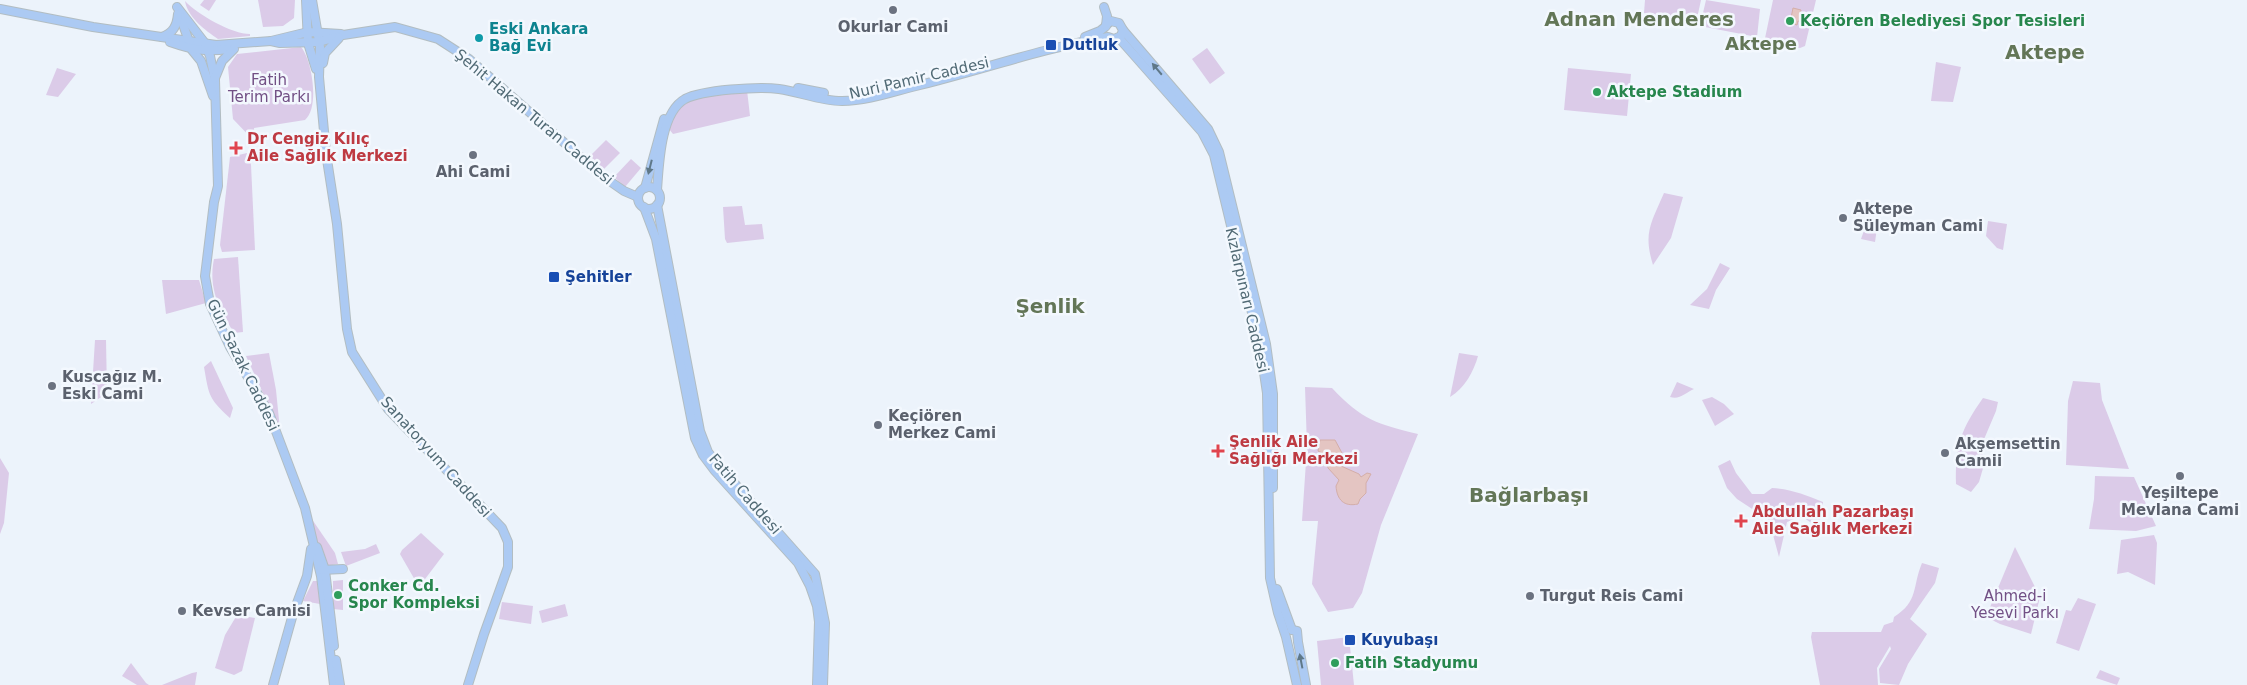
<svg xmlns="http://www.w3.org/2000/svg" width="2247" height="685" viewBox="0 0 2247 685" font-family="'DejaVu Sans',sans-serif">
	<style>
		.green { fill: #dbcbe8 }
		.water { fill: #e4c5c2; stroke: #d4aea9 }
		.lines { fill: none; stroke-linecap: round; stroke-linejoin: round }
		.major-casing { stroke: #b2bdc2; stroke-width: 10 }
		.major { stroke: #accaf3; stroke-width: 8 }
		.oneway { fill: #5f7888 }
		.worship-dot { fill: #6b7280; stroke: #f3f8fe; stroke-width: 2 }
		.leisure-dot { fill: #2e9e5b; stroke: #f3f8fe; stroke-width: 2 }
		.culture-dot { fill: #0f9aa8; stroke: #f3f8fe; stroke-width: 2 }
		.transit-dot { fill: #1a4fb4; stroke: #f3f8fe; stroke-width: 2 }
		.health-dot { fill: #e0444e; stroke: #f3f8fe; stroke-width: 2 }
		.labels { text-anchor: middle; stroke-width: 5; stroke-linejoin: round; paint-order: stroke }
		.leisure-label { font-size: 15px; font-weight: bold; fill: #27864d; stroke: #f3f8fe; text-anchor: start }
		.worship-label { font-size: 15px; font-weight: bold; fill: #5b616d; stroke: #f3f8fe; text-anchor: start }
		.culture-label { font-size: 15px; font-weight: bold; fill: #0d838f; stroke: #f3f8fe; text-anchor: start }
		.transit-label { font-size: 15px; font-weight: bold; fill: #164399; stroke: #f3f8fe; text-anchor: start }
		.street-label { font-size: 15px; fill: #516a75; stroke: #f3f8fe }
		.park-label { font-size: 15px; fill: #725085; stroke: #f3f8fe }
		.health-label { font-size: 15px; font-weight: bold; fill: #be3a42; stroke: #f3f8fe; text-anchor: start }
		.quarter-label { font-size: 18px; font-weight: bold; fill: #637657; stroke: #f3f8fe }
		.district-label { font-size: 20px; font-weight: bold; fill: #637657; stroke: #f3f8fe }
	</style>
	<rect width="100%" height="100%" fill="#ecf3fb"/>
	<!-- green -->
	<g class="green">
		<polygon points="204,0 216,0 209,11 200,5"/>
		<polygon points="258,0 295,0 294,18 283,26 263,27"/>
		<polygon points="1645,0 1701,0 1696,23 1644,13"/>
		<polygon points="1706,0 1760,9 1757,37 1700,26"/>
		<polygon points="1773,0 1816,0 1805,46 1800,48 1764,43"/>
		<path d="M185 1C198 15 232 34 250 34V36L218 39C205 30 188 18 185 1Z"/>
		<path d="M301 47C312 60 320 107 305 120L254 128 255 142 233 119 228 67 237 54Z"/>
		<polygon points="1207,48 1225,73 1210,84 1192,59"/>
		<polygon points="1936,62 1961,67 1953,102 1931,101"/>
		<polygon points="57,68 76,74 58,97 46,95"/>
		<polygon points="1568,68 1631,74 1627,116 1564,110"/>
		<path d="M747 90 750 116 673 134 669 129C674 94 719 94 747 90Z"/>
		<polygon points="606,140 620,153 604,169 590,156"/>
		<polygon points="247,153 249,154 251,165 255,250 222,252 220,245 230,157"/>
		<polygon points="631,159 641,168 625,187 614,177"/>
		<path d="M1664 193 1683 197 1671 238 1653 265C1643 233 1651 223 1664 193Z"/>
		<polygon points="742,206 745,225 762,224 764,239 727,243 725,239 723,207"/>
		<polygon points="1988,221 2007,224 2003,250 1997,248 1986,236"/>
		<polygon points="1866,225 1877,228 1875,242 1861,239"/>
		<path d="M238 257 243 332 234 333C219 309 208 288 214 259Z"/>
		<polygon points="1720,263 1730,268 1716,290 1709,309 1690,305 1707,289"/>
		<polygon points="162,280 199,280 206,303 166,314"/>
		<polygon points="95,340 106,340 107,393 91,404"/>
		<polygon points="269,353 276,390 280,430 246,356"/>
		<path d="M1459 353 1478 356C1474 371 1464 389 1450 397Z"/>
		<path d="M211 361 233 408 230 418C208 398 209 395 204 367Z"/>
		<polygon points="2073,381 2100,383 2102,400 2129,469 2066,465 2068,401"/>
		<path d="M1677 382 1694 389C1685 393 1680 400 1670 397Z"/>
		<path d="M1305 387 1332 388C1362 420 1377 424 1418 434L1381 525 1362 593 1353 608 1328 612 1312 584 1318 521H1302L1307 447Z"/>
		<polygon points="1712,397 1724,404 1734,414 1715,426 1702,400"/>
		<path d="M1983 398 1998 402 1996 411 1979 451 1986 458 1979 482 1971 492 1956 484C1955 446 1961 429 1983 398Z"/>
		<polygon points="0,458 9,473 4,523 0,534"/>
		<path d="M1730 460 1736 473 1752 494H1764L1772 488C1790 489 1806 495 1823 502L1822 518 1813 524 1801 516 1787 522 1779 557 1769 520 1737 499 1727 488 1718 466Z"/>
		<polygon points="2095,476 2134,477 2156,526 2136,531 2089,529 2094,499"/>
		<polygon points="307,512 335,553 338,564 326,566"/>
		<polygon points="421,533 444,554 419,587 400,554 402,550"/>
		<polygon points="2154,535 2157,543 2155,585 2128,572 2117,574 2121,540"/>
		<polygon points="376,544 380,553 346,566 341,552 365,549"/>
		<polygon points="2015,547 2040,597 2031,634 2000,624 1986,617"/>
		<path d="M1922 563 1939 568 1935 583 1910 619 1927 634 1908 664 1899 685 1880 683 1879 669 1891 649 1890 646 1877 668 1878 685H1820L1811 637 1812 632H1881L1884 625 1893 622 1894 617C1919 601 1912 587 1922 563Z"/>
		<polygon points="343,580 343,610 333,609 333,581"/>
		<polygon points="313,581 317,581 320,604 303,601"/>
		<polygon points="2078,598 2096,604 2079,651 2056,643 2066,610 2071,611"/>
		<polygon points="502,602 533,606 531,624 499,619"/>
		<polygon points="565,604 568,616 542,623 539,611"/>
		<polygon points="237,615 255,618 242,671 234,675 215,668 225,635"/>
		<polygon points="1349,637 1354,685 1321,685 1317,641"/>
		<polygon points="131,663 146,683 149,685 137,685 122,676"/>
		<polygon points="2100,670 2120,678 2117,685 2096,678"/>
		<polygon points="197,672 195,685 162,685 192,673"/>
	</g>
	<!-- water -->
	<g class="water">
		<polygon points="1793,8 1801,10 1800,16 1806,17 1805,23 1798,21 1797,25 1790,23"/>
		<path d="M1320 440H1335L1342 453 1341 466 1359 474 1361 477 1367 473 1371 474 1366 483V493L1360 499 1358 504C1344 507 1337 500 1336 486L1339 480 1328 468 1326 455 1318 451Z"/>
	</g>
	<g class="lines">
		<defs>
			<g id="major">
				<polyline points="306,0 308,43 316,69"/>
				<polyline points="312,0 320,47 319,77 326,153 337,224 347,329 352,352 388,409 502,528 508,542 508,567 484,634 468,685"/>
				<polyline points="177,7 204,42 210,56 215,80 218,186 214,202 205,276 210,304 230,347 269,413 305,508 321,576 334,685"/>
				<polyline points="1104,7 1107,16 1106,26"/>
				<polyline points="0,9 93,27 216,45 271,41 308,32 341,34"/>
				<polyline points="179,13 192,50 201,61 213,96"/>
				<polyline points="1123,30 1208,129 1219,152 1266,344 1273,394 1273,488"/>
				<path d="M162 37C173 33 177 26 178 14"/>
				<polyline points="1085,37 1100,31 1105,27"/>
				<polyline points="1119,38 1202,132 1214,155 1260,346 1267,393 1270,578 1278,613 1286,637 1297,685"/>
				<polyline points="271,41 280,43 319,42 343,35 395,27 438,39 469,59 601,175 624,191 638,197"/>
				<path d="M170 42C193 50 205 52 229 49"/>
				<polyline points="323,63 325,53 339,38"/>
				<polyline points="215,78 222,61 234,49"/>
				<polyline points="798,88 824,93"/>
				<circle cx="649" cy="198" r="11"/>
				<polyline points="645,188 664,119"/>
				<path d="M657 190C659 165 660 113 685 99 702 90 759 86 779 89 800 92 821 101 842 101 867 101 892 92 916 86 981 70 1043 48 1108 37L1114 39 1121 36 1123 30 1119 23 1111 21 1106 25"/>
				<polyline points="657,205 700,431 708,452 720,467 815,574 825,623 823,685"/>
				<polyline points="644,207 656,239 695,438 703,455 715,471 798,563 810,586 817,606 819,622 817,685"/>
				<polyline points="317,547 325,570 334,646"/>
				<polyline points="321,570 343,569"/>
				<polyline points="1277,589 1292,630"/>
				<polyline points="1292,630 1297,631 1298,642 1306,685"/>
				<polyline points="336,660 340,685"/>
				<polyline points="273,685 293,614 307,576 311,549"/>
			</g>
		</defs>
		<!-- major casing -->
		<use href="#major" class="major-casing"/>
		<!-- major -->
		<use href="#major" class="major"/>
	</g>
	<!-- one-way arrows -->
	<defs><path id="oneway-solid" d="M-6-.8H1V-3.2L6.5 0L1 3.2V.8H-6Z" transform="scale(1.25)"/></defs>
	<g class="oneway">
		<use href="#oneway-solid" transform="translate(1157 69) rotate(-130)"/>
		<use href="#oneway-solid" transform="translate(650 167) rotate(104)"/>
		<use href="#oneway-solid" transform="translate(1301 661) rotate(-101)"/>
	</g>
	<!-- markers -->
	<g class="worship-dot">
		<circle cx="893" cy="10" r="5"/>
		<circle cx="473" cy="155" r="5"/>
		<circle cx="1843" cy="218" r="5"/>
		<circle cx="52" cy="386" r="5"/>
		<circle cx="878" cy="425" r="5"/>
		<circle cx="1945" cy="453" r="5"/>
		<circle cx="2180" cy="476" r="5"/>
		<circle cx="1530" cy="596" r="5"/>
		<circle cx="182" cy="611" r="5"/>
	</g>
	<g class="leisure-dot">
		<circle cx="1790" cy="21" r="5"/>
		<circle cx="1597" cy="92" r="5"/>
		<circle cx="338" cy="595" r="5"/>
		<circle cx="1335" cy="663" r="5"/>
	</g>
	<circle class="culture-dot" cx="479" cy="38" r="5"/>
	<g class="transit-dot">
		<rect x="1045" y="39" width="12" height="12" rx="2.5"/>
		<rect x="548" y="271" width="12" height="12" rx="2.5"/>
		<rect x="1344" y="634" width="12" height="12" rx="2.5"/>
	</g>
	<g class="health-dot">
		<path d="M233.5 140.5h5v5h5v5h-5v5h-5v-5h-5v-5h5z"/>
		<path d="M1215.5 443.5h5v5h5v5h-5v5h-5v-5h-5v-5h5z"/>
		<path d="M1738.5 513.5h5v5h5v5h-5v5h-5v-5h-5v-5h5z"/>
	</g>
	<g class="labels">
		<!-- leisure labels -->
		<g class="leisure-label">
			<text x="1800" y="26">Keçiören Belediyesi Spor Tesisleri</text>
			<text x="1607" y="97">Aktepe Stadium</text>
			<text x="348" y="591">Conker Cd.<tspan x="348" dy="17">Spor Kompleksi</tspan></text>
			<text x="1345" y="668">Fatih Stadyumu</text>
		</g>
		<!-- worship labels -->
		<g class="worship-label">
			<text x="893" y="32" text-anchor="middle">Okurlar Cami</text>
			<text x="473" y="177" text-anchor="middle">Ahi Cami</text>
			<text x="1853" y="214">Aktepe<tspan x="1853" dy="17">Süleyman Cami</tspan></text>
			<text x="62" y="382">Kuscağız M.<tspan x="62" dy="17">Eski Cami</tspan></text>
			<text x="888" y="421">Keçiören<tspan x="888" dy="17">Merkez Cami</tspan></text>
			<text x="1955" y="449">Akşemsettin<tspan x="1955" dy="17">Camii</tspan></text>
			<text x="2180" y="498" text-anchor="middle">Yeşiltepe<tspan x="2180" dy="17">Mevlana Cami</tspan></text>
			<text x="1540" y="601">Turgut Reis Cami</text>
			<text x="192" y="616">Kevser Camisi</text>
		</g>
		<!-- culture labels -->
		<g class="culture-label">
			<text x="489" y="34">Eski Ankara<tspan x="489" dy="17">Bağ Evi</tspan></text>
		</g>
		<!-- transit labels -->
		<g class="transit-label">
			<text x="1062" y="50">Dutluk</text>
			<text x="565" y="282">Şehitler</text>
			<text x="1361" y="645">Kuyubaşı</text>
		</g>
		<!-- street labels -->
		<g class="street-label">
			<text transform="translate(919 78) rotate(-13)" y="5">Nuri Pamir Caddesi</text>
			<text transform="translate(534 117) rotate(40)" y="5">Şehit Hakan Turan Caddesi</text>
			<text transform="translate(1247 300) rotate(77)" y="5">Kızlarpınarı Caddesi</text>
			<text transform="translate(243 365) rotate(64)" y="5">Gün Sazak Caddesi</text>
			<text transform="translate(436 457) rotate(48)" y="5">Sanatoryum Caddesi</text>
			<text transform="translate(745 494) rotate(49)" y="5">Fatih Caddesi</text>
		</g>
		<!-- park labels -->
		<g class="park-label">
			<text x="269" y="85">Fatih<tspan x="269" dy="17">Terim Parkı</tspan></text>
			<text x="2015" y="601">Ahmed-i<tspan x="2015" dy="17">Yesevi Parkı</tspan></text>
		</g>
		<!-- health labels -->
		<g class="health-label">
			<text x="247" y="144">Dr Cengiz Kılıç<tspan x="247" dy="17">Aile Sağlık Merkezi</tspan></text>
			<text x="1229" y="447">Şenlik Aile<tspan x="1229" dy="17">Sağlığı Merkezi</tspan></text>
			<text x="1752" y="517">Abdullah Pazarbaşı<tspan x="1752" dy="17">Aile Sağlık Merkezi</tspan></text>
		</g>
		<!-- quarter labels -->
		<g class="quarter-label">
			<text x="1761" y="50">Aktepe</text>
		</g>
		<!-- district labels -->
		<g class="district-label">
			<text x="1639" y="26">Adnan Menderes</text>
			<text x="2045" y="59">Aktepe</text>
			<text x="1050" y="313">Şenlik</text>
			<text x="1529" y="502">Bağlarbaşı</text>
		</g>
	</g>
</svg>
